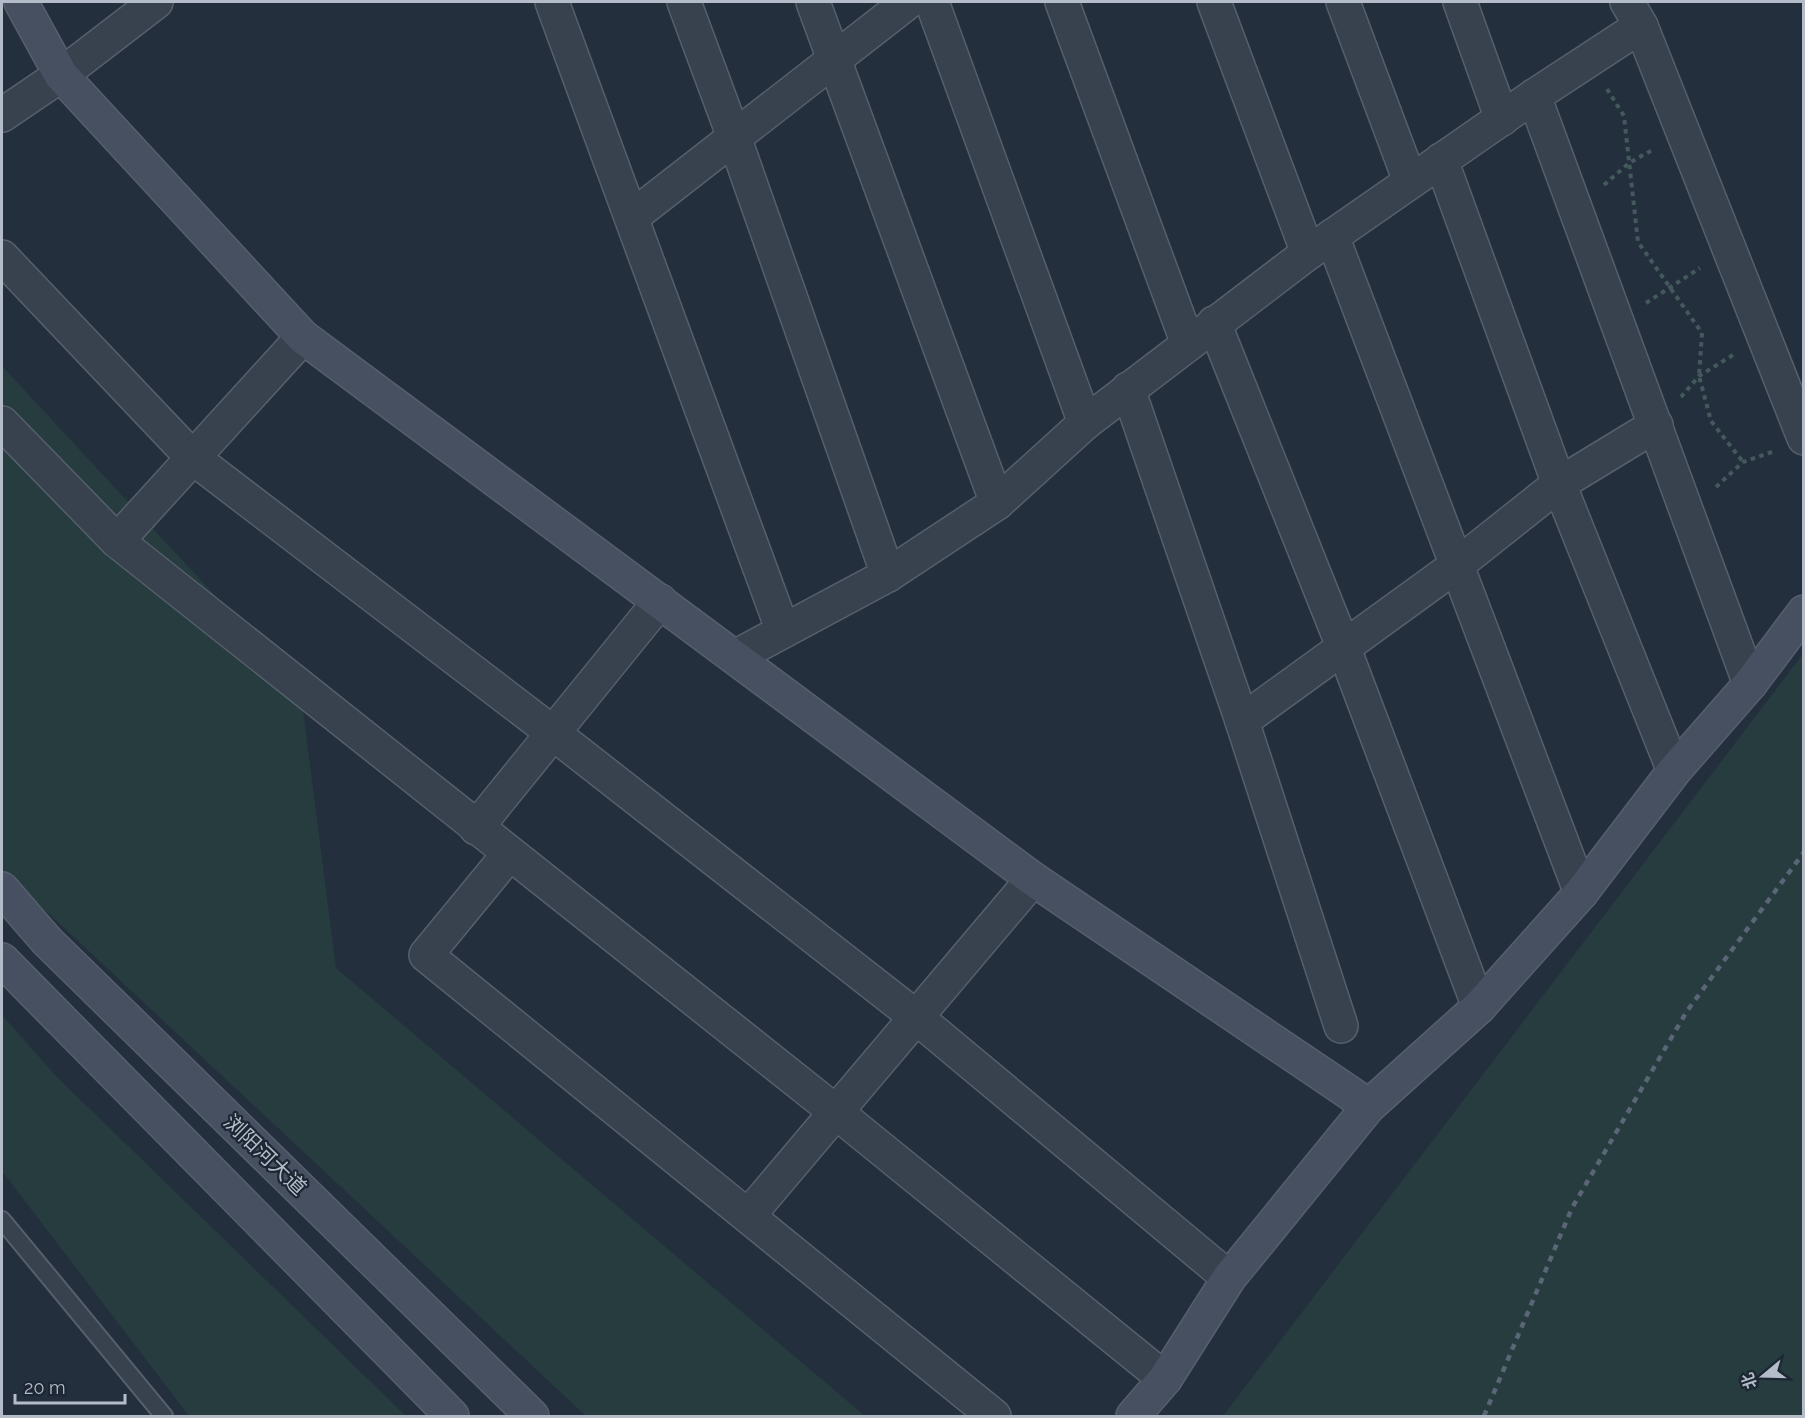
<svg xmlns="http://www.w3.org/2000/svg" width="1805" height="1418" viewBox="0 0 1805 1418" font-family="Raleway,'Noto Sans SC',sans-serif">
	<style>
		.green { fill: #263c3f }
		.lines { fill: none; stroke-linecap: round; stroke-linejoin: round }
		.lane-casing { stroke: #565f6c; stroke-width: 20 }
		.street-casing { stroke: #565f6c; stroke-width: 36 }
		.secondary-casing { stroke: #565f6c; stroke-width: 36 }
		.path { stroke: #44595c; stroke-width: 4; stroke-dasharray: 4.5 4.5; stroke-linecap: butt }
		.lane { stroke: #38414e; stroke-width: 16 }
		.street { stroke: #38414e; stroke-width: 33 }
		.secondary { stroke: #465061; stroke-width: 33 }
		.rail { stroke: #5a6575; stroke-width: 4.5; stroke-dasharray: 6 6; stroke-linecap: butt }
		.labels { text-anchor: middle; stroke-width: 4.5; stroke-linejoin: round; paint-order: stroke }
		.street-label { font-size: 21px; fill: #b4bcc9; stroke: #1d2633 }
	</style>
	<rect width="100%" height="100%" fill="#242f3e"/>
	<!-- green -->
	<g class="green">
		<polygon points="2,366 300,687 336,968 865,1416 586,1416 2,870"/>
		<polygon points="1803,654 1803,1416 1223,1416"/>
		<polygon points="2,1015 57,1077 406,1416 189,1416 2,1171"/>
	</g>
	<g class="lines">
		<defs>
			<polyline id="lane" points="2,1220 164,1416"/>
			<g id="street">
				<polyline points="552,2 783,631"/>
				<polyline points="684,2 734,137 888,575"/>
				<polyline points="813,2 997,503"/>
				<polyline points="932,2 1085,423"/>
				<polyline points="1062,2 1188,344"/>
				<polyline points="1214,2 1308,253"/>
				<polyline points="1343,2 1410,181"/>
				<polyline points="1460,2 1502,119"/>
				<polyline points="1627,2 1641,26 1804,438"/>
				<polyline points="1534,96 1750,684"/>
				<polyline points="2,115 61,75 156,2"/>
				<polyline points="1441,160 1559,484 1674,771"/>
				<polyline points="632,217 908,2"/>
				<polyline points="1332,236 1581,893"/>
				<polyline points="2,257 192,457 553,733 916,1017 1229,1278"/>
				<polyline points="1214,323 1343,646 1479,1007"/>
				<polyline points="1128,389 1242,721 1341,1026"/>
				<polyline points="2,423 117,541 836,1112 1165,1379"/>
				<polyline points="117,541 303,337"/>
				<polyline points="735,657 888,575 997,503 1085,423 1308,253 1534,96 1641,26"/>
				<polyline points="1242,721 1457,565 1559,484 1656,425"/>
				<polyline points="476,828 660,601"/>
				<polyline points="509,854 426,955 994,1416"/>
				<polyline points="748,1216 1033,879"/>
			</g>
			<g id="secondary">
				<polyline points="21,2 61,75 303,337 1033,879 1369,1106"/>
				<polyline points="2,889 47,941 532,1416"/>
				<polyline points="2,960 452,1416"/>
				<polyline points="1133,1416 1165,1379 1229,1278 1369,1106 1479,1007 1581,893 1674,771 1750,684 1804,612"/>
			</g>
		</defs>
		<!-- lane casing -->
		<use href="#lane" class="lane-casing"/>
		<!-- street casing -->
		<use href="#street" class="street-casing"/>
		<!-- secondary casing -->
		<use href="#secondary" class="secondary-casing"/>
		<!-- path -->
		<g class="path">
			<polyline points="1607,89 1624,116 1638,242 1702,333 1699,376 1711,421 1743,462"/>
			<polyline points="1604,185 1629,163 1654,149"/>
			<polyline points="1646,303 1700,268"/>
			<polyline points="1681,397 1699,376 1733,355"/>
			<polyline points="1716,487 1743,462 1772,452"/>
		</g>
		<!-- lane -->
		<use href="#lane" class="lane"/>
		<!-- street -->
		<use href="#street" class="street"/>
		<!-- secondary -->
		<use href="#secondary" class="secondary"/>
		<!-- rail -->
		<polyline class="rail" points="1484,1416 1572,1208 1687,1011 1804,852"/>
	</g>
	<g class="labels">
		<!-- street labels -->
		<g class="street-label">
			<text transform="translate(265 1155) rotate(44)" y="7">浏阳河大道</text>
		</g>
	</g>
	<!-- border -->
	<rect width="1805" height="1418" fill="none" stroke="#b4bcc9" stroke-width="6"/>
	<!-- north arrow -->
	<g transform="translate(1763 1376) rotate(251)" stroke="#1d2633" stroke-width="4.5" paint-order="stroke">
	<path d="M0-4.5L10 22L0 15L-10 22Z" fill="#b4bcc9"/>
	<text y="-9" font-size="16" font-weight="bold" text-anchor="middle" fill="#b4bcc9">北</text>
	</g>
	<!-- scale -->
	<path d="M15 1394v9h110v-9" fill="none" stroke="#b4bcc9" stroke-width="3"/>
	<text x="24" y="1394" font-size="18" fill="#b4bcc9" stroke="#1d2633" stroke-width="4.5" paint-order="stroke">20 m</text>
</svg>
